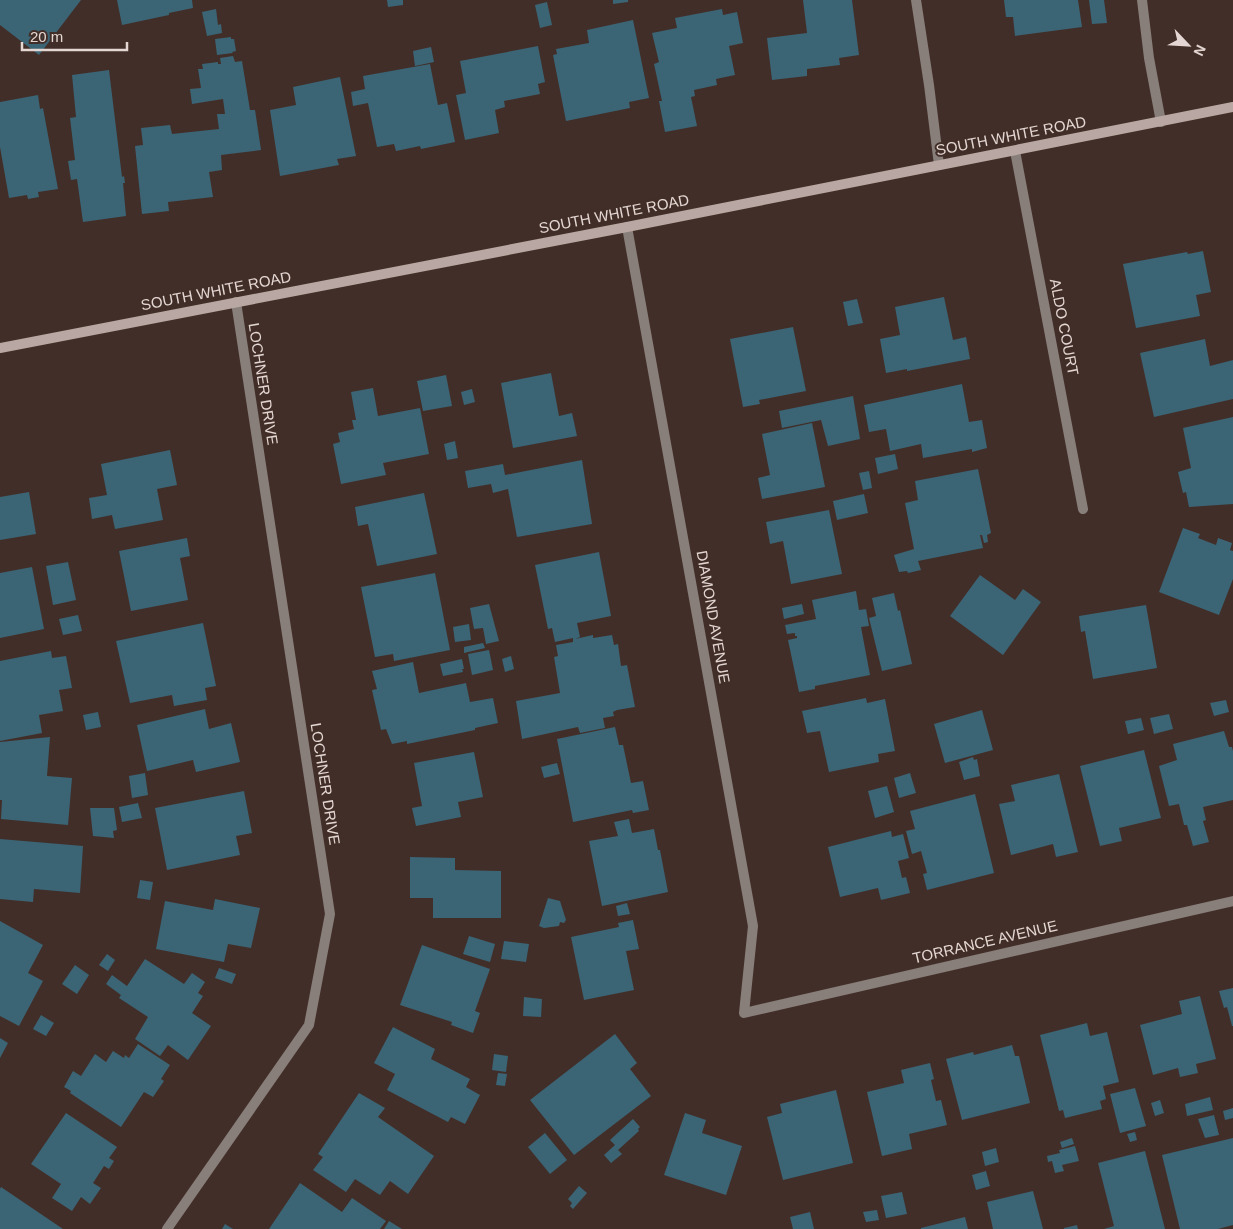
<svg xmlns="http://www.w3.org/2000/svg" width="1233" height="1229" viewBox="0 0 1233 1229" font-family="Helvetica,sans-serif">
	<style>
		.building { fill: #3b6475 }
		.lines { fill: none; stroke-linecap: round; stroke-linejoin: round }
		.service { stroke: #887e7a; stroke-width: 10 }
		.minor { stroke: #887e7a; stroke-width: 10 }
		.secondary { stroke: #b8a7a2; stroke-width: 10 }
		.labels { text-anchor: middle; stroke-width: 4; stroke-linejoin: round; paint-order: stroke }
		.street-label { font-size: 15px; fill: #e4d7d3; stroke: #422e28 }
	</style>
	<rect width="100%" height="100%" fill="#422e28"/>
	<!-- building -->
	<g class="building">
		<polygon points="0,0 81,0 39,55 0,25"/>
		<polygon points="117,0 192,0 193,8 169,13 169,15 122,25"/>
		<polygon points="387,0 403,0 403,5 388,7"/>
		<polygon points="613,0 628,0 628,2 613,4"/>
		<polygon points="803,0 852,0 859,55 839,58 840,65 807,69 807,76 772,80 767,38 807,33"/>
		<polygon points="1004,0 1078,0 1082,27 1015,36 1013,17 1006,17"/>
		<polygon points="1089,0 1104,0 1107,23 1092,24"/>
		<polygon points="547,2 552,25 540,28 535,5"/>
		<polygon points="216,9 218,25 221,24 222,33 207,36 202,12"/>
		<polygon points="722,9 723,15 737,12 743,43 729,46 735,75 716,79 717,85 694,90 695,96 691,97 697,126 665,132 659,101 662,101 654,64 659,62 652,33 677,28 675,18"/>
		<polygon points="633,20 649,98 629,102 630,108 566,121 553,55 557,54 556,49 589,43 587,30"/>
		<polygon points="231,37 231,39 234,39 236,51 232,52 233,53 217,55 215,39"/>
		<polygon points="538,46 545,82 538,84 540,94 504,101 505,107 495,110 499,133 465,140 456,95 466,93 460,61"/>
		<polygon points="431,47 434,62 415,66 413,51"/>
		<polygon points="233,56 235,62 242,61 250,110 255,110 261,150 221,155 222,170 209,172 213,197 168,202 169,211 142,214 135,146 143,145 141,128 170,125 172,134 219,129 217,114 225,114 223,99 192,104 190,89 201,88 198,69 203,69 202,64 218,62 218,64 221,64 220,58"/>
		<polygon points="430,64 438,105 447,103 455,142 421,149 420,146 396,151 394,144 377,147 368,103 353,106 351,92 365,89 363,76"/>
		<polygon points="109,70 122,177 124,176 125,183 123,183 126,216 83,222 77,179 71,180 68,161 75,160 70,118 76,117 72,75"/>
		<polygon points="340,77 356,156 337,159 339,165 280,176 270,110 296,105 293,87"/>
		<polygon points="38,95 40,109 43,108 58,189 38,192 39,197 28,199 27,195 9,198 0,147 0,102"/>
		<polygon points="1203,251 1211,292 1196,295 1200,316 1136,328 1123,264 1187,252 1188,254"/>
		<polygon points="944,297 953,340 966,337 970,359 907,371 907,369 886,373 880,339 900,335 895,307"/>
		<polygon points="857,299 863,323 848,326 843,302"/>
		<polygon points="793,327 806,391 759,400 760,404 743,407 730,339"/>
		<polygon points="1205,339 1210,366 1233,360 1233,399 1154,417 1140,353"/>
		<polygon points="551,373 559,416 572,413 577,436 513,448 501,383"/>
		<polygon points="446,375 452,406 423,411 417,381"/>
		<polygon points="962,384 969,422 982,420 987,448 972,452 972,449 923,458 921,444 890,451 886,429 869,432 864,405"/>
		<polygon points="373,388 378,416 420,408 429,454 383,463 386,475 341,484 333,444 340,442 338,433 354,429 352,420 356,420 351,392"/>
		<polygon points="472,389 475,402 464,405 461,392"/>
		<polygon points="853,396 860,439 828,446 821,420 782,428 779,411"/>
		<polygon points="1233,417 1233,504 1189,507 1186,492 1183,493 1178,472 1191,468 1183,428"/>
		<polygon points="812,423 825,487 762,499 758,478 770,475 762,434"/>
		<polygon points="455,441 458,458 447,460 444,444"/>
		<polygon points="170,450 177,485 157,489 163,520 115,529 112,515 92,519 89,498 107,495 101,464"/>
		<polygon points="895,454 898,469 878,474 875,458"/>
		<polygon points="582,460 592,524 517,537 508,489 493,493 491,484 468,488 465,471 503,464 505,475"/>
		<polygon points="978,469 991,533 987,535 988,542 984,543 982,535 980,535 983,548 918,561 921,570 908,573 907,571 899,572 894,555 914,549 905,503 918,500 915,481"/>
		<polygon points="869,471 872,488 863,490 859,473"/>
		<polygon points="29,492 36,534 0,540 0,497"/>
		<polygon points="424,493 437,554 377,566 368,524 358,526 355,507"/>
		<polygon points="864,494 868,513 837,520 833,501"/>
		<polygon points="829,510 842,574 791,584 783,541 770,544 766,522"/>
		<polygon points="1183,528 1200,534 1198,538 1216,545 1218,538 1232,543 1230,550 1233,551 1233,579 1219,615 1159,592"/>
		<polygon points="187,538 190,556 180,558 188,600 131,611 119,551"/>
		<polygon points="599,552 611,616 577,623 580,637 575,639 593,635 593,638 612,635 614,645 618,644 621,666 627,665 635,707 617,710 613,712 614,716 603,718 605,728 580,733 578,727 522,739 516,701 560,693 554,657 558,656 556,645 573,642 573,638 555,642 552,628 548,629 535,565"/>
		<polygon points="68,562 76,600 53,605 46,566"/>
		<polygon points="32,567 44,629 0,638 0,573"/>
		<polygon points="435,573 450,650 394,661 393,654 375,657 361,587"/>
		<polygon points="980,575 1015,600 1023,589 1041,602 1003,655 950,616"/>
		<polygon points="856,591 859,610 866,609 869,626 861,627 870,675 815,686 815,689 799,692 788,640 797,638 797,636 795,636 795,633 787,634 785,625 816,619 812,600"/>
		<polygon points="894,593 898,611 900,610 912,664 882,671 869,618 876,616 872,598"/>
		<polygon points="489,604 499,641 486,644 483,628 474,629 470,608"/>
		<polygon points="802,604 804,614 784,619 782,608"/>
		<polygon points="1146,605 1157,668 1093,679 1085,631 1081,632 1079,616"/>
		<polygon points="78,615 82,631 63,635 59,619"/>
		<polygon points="203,623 216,686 205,688 207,700 174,706 172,695 130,703 116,641"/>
		<polygon points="469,624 471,640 455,642 453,627"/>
		<polygon points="483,643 485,648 464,653 464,647"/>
		<polygon points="489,650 493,670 472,675 468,654"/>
		<polygon points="51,651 52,658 66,656 72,688 59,690 63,711 39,715 42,733 0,741 0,661"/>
		<polygon points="511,656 514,669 505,672 502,659"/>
		<polygon points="462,659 464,669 462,669 463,672 443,676 440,664"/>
		<polygon points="413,662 419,693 466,683 470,702 493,698 498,723 475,728 475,730 407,744 407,741 392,744 386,729 381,730 372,690 377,689 372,671"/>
		<polygon points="866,698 867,703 885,699 895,751 878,754 879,762 829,772 820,731 807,733 802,711"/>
		<polygon points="1226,700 1229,712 1214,716 1210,703"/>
		<polygon points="205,709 209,729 231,723 240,762 196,772 193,760 147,771 137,725"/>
		<polygon points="982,710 993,750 945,763 934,724"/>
		<polygon points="98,712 101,727 86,730 83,715"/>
		<polygon points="1169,714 1173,729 1154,734 1150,718"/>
		<polygon points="1141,718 1144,730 1128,734 1125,721"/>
		<polygon points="615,727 619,745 623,745 631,783 643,781 649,810 633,813 632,810 573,822 557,739"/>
		<polygon points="1224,731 1229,747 1232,747 1233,751 1233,800 1203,807 1206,820 1203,821 1209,842 1193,846 1187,825 1184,825 1179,804 1169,806 1159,766 1177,760 1173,744"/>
		<polygon points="50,737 47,776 72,778 68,825 1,819 2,800 0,800 0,742"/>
		<polygon points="1144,750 1161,818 1119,828 1122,841 1100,846 1080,766"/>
		<polygon points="474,752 483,797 458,802 461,817 416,826 412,808 422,806 414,763"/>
		<polygon points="973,757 974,760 977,759 980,776 964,780 959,762"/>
		<polygon points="557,763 560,774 544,778 541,767"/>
		<polygon points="145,773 148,795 132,798 129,776"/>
		<polygon points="910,773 916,793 899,798 894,778"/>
		<polygon points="1059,774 1078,852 1056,857 1053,844 1011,855 999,804 1015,801 1011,785"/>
		<polygon points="887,786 894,812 875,818 868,791"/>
		<polygon points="244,791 252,833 236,836 240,855 167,870 155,808"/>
		<polygon points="975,794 994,873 927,890 923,874 927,873 921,851 912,854 906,831 915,829 910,811"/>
		<polygon points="138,803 142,818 122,822 119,807"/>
		<polygon points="90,808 114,808 117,830 113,831 114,838 93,836"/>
		<polygon points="629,819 632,833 654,829 658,850 660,850 668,892 602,906 589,841 618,836 614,822"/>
		<polygon points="891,831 892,837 903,834 909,858 898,861 902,878 906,877 910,893 881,900 878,888 840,897 828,847"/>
		<polygon points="0,839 83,846 80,893 34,889 33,902 0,899"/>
		<polygon points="410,857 455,858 455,870 501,871 501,918 433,918 433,898 410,898"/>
		<polygon points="140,880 153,882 150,900 137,898"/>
		<polygon points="548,898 560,901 566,920 564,923 560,922 559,926 544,928 539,926"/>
		<polygon points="215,899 260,908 251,948 228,944 224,962 156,949 165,901 213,910"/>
		<polygon points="627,903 630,914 618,916 616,906"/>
		<polygon points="633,920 639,949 626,951 634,990 584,1000 571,937 619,927 618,923"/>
		<polygon points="0,921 43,945 28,973 43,981 19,1026 0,1016"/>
		<polygon points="469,936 495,944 490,962 463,954"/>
		<polygon points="504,941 529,944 526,962 501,959"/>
		<polygon points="422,945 490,969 475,1011 480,1013 473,1033 451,1025 452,1022 400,1005"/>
		<polygon points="107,954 115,960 108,971 99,965"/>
		<polygon points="145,959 184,984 192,973 205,982 198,993 203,996 192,1013 211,1026 188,1060 168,1045 160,1056 135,1039 148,1017 119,998 121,995 106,984 112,975 127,986"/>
		<polygon points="75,965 89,975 77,994 62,984"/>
		<polygon points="219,968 236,974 232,984 215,978"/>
		<polygon points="1233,988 1233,1026 1232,1026 1227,1007 1224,1008 1219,991"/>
		<polygon points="1200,996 1216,1059 1196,1064 1198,1073 1180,1077 1178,1068 1153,1075 1140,1025 1182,1014 1179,1001"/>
		<polygon points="524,997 542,999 541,1017 523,1016"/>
		<polygon points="41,1015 54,1023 46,1036 33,1029"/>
		<polygon points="1087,1023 1090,1036 1107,1032 1119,1082 1103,1086 1106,1099 1100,1101 1102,1109 1065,1118 1063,1110 1059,1111 1040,1035"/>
		<polygon points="393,1027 435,1049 431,1059 470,1079 466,1087 480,1095 465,1124 451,1117 448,1122 387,1090 395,1074 374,1063"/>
		<polygon points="615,1034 637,1063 630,1069 651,1096 574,1155 530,1100"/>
		<polygon points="0,1038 8,1043 0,1058"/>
		<polygon points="138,1044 170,1065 161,1079 164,1081 153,1097 144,1092 121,1127 70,1093 71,1091 64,1087 73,1071 81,1076 95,1054 106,1062 113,1051 124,1058 125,1055 129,1058"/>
		<polygon points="1012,1045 1015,1056 1019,1056 1030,1103 962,1120 946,1059 973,1052 974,1055"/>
		<polygon points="494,1054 508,1056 506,1072 492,1070"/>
		<polygon points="930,1063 934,1079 931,1080 936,1101 941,1100 947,1125 909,1134 912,1149 882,1156 867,1092 904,1083 901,1070"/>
		<polygon points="498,1073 507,1074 505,1086 496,1085"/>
		<polygon points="1135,1088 1146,1126 1120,1133 1110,1094"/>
		<polygon points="836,1090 853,1163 783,1180 767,1117 782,1113 780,1104"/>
		<polygon points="359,1093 385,1108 378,1117 434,1156 408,1194 390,1181 380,1195 355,1179 346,1192 313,1170 323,1157 318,1154"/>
		<polygon points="1210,1097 1213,1110 1187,1116 1185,1104"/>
		<polygon points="1160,1100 1164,1113 1155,1116 1151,1103"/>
		<polygon points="1233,1108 1233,1118 1225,1120 1223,1111"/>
		<polygon points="66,1113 117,1147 109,1158 114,1161 109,1169 104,1166 93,1183 101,1188 90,1204 81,1197 72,1211 52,1198 61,1184 31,1164"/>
		<polygon points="685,1113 706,1120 702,1133 742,1146 726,1195 664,1175"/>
		<polygon points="1214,1115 1219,1135 1205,1138 1198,1119"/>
		<polygon points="633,1119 640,1127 638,1129 639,1131 618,1150 622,1154 611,1163 604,1155 615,1145 610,1140"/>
		<polygon points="1135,1132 1137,1140 1130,1142 1127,1134"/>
		<polygon points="545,1133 567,1160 550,1174 528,1147"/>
		<polygon points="1072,1138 1074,1144 1062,1148 1060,1142"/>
		<polygon points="1233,1138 1233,1225 1218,1229 1180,1229 1162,1155"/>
		<polygon points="1075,1146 1079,1161 1062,1165 1064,1171 1055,1173 1052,1161 1048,1162 1047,1156 1060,1153 1059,1150"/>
		<polygon points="996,1148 999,1162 985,1166 982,1152"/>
		<polygon points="1145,1151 1165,1229 1104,1229 1114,1226 1098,1163"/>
		<polygon points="986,1171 990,1186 976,1190 972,1175"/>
		<polygon points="300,1183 342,1212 352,1198 386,1221 380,1229 269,1229"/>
		<polygon points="579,1186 587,1193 573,1209 570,1206 572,1203 568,1199"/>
		<polygon points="1,1187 63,1229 0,1229 0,1189"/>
		<polygon points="1033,1191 1043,1229 993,1229 987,1202"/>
		<polygon points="902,1192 907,1214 886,1218 881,1196"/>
		<polygon points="877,1210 879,1220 866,1222 863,1212"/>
		<polygon points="810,1212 814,1229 793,1229 790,1217"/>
		<polygon points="965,1217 968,1229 921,1229 921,1228"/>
		<polygon points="389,1221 402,1229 384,1229"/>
		<polygon points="225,1224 233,1229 222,1229"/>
		<polygon points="1077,1225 1078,1229 1064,1229 1064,1228"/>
	</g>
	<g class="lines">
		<!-- service -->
		<polyline class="service" points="1142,0 1149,58 1161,122"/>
		<!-- minor -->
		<g class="minor">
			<polyline points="916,0 929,85 939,165"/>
			<polyline points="1015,151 1083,509"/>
			<polyline points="627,227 753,926 744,1013 1233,901"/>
			<polyline points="167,1229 309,1025 330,914 236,302"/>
		</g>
		<!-- secondary -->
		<polyline class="secondary" points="0,348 627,227 1233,107"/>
	</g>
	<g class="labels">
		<!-- street labels -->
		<g class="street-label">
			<text transform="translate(1011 136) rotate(-11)" y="5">SOUTH WHITE ROAD</text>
			<text transform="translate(614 214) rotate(-11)" y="5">SOUTH WHITE ROAD</text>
			<text transform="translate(216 291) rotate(-11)" y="5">SOUTH WHITE ROAD</text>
			<text transform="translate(1064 327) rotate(79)" y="5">ALDO COURT</text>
			<text transform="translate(263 384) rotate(81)" y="5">LOCHNER DRIVE</text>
			<text transform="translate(713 617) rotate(80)" y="5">DIAMOND AVENUE</text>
			<text transform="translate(325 784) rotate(81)" y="5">LOCHNER DRIVE</text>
			<text transform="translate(985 942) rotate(-13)" y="5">TORRANCE AVENUE</text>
		</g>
	</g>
	<!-- north arrow -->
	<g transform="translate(1188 45) rotate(115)" stroke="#422e28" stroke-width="4" paint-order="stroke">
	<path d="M0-4L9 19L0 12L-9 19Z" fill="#e4d7d3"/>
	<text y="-8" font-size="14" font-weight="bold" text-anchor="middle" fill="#e4d7d3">N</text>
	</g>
	<!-- scale -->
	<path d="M22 42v8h105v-8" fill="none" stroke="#e4d7d3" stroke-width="2.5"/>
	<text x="30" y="42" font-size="15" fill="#e4d7d3" stroke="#422e28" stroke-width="4" paint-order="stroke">20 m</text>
</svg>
